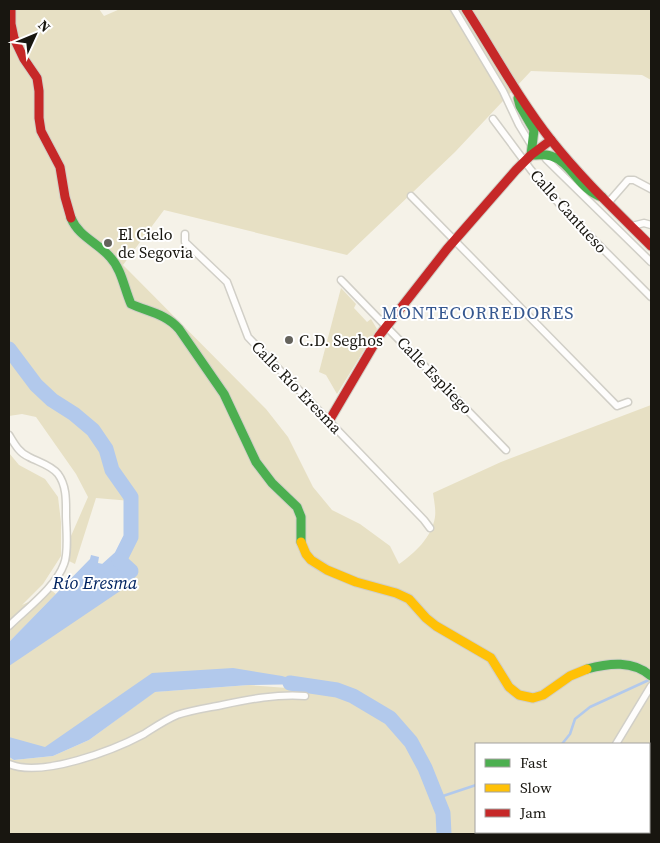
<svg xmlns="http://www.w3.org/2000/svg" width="660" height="843" viewBox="0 0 660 843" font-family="'Source Serif 4',serif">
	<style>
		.green { fill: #e7e0c4; fill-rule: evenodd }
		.water { fill: #b2c9ec }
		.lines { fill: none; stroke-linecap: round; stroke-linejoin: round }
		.stream { stroke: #b2c9ec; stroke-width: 2.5 }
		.river { stroke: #b2c9ec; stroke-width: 15 }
		.street-casing { stroke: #d1cfc7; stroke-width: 9 }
		.fast-casing { stroke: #d1cfc7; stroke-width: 11 }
		.slow-casing { stroke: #d1cfc7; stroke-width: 11 }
		.jam-casing { stroke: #d1cfc7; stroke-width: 11 }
		.street { stroke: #fefdfc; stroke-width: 6 }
		.fast { stroke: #4caf50; stroke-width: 9 }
		.slow { stroke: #ffc107; stroke-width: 9 }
		.jam { stroke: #c62828; stroke-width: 9 }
		.poi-dot { fill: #65635c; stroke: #fff; stroke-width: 2 }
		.labels { text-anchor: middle; stroke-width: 4; stroke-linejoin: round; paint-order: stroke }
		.street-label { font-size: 16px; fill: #181610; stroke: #fff }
		.poi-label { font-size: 16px; fill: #181610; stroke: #fff; text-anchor: start }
		.neighbourhood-label { font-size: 18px; letter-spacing: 1px; fill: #35578f; stroke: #fff }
		.water-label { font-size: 18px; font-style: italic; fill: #002361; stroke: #fff }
	</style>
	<rect width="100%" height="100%" fill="#f5f2e8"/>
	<!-- green -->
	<g class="green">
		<path d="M9 9H99L104 16 120 9H651V80L642 75 531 71 455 152 347 255 164 210 123 265 266 409 288 437 313 487 332 510 360 524 390 546 399 564C415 553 432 537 435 517 436 510 434 500 433 493L501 462 651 405V834H9V757L14 760 53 756 89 740 154 692 249 685 314 690 356 698 337 690 310 684 223 678 144 689 56 750 9 751V654L52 614 116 562 125 548H119C127 534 132 518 131 501L96 498 75 564 67 560 71 536 88 497 76 474 36 417 22 414 9 416ZM476 744H649V832H476Z"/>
		<polygon points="341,288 356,304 354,308 367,322 371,319 377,329 337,394 326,375 319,372"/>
		<polygon points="9,453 19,465 45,479 58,497 61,522 61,556 43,584 22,605 52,591 56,594 9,642"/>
	</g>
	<!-- water -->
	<g class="water">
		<polygon points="91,555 99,557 98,563 108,565 113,559 133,578 132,583 9,666 9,642 90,559"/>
		<polygon points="233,668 282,676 310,684 249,685 155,692 89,740 53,756 14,760 9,757 9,737 45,747 152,673"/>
	</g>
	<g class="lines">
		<!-- stream -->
		<g class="stream">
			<polyline points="562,744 570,734 575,719 590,707 651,679"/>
			<polyline points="437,798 476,785"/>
		</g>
		<!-- river -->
		<g class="river">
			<polyline points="9,349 36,385 52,400 74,414 93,430 106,449 112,470 131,497 131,537 121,557 101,575"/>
			<polyline points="109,580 120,579 131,571 119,560"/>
			<polyline points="290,683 337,690 353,696 390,718 411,742 425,768 443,813 444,834"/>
		</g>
		<defs>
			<g id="street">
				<polyline points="454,9 503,91 519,125 530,143"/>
				<polyline points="493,119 531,170 567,213 651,297"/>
				<polyline points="546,159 651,262"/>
				<polyline points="411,196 617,406 628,402"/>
				<polyline points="608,203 628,180 634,180 651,189"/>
				<polyline points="632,226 644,223 651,225"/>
				<polyline points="185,234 185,242 227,282 248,337 424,520 430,528"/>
				<polyline points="341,280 506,450"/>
				<path d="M9 435C14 443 19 453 29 457 38 462 51 465 58 474 67 486 66 502 66 515 66 528 69 552 64 564 56 587 26 609 9 626"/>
				<polyline points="616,744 651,686"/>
				<path d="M9 764C42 778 114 750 144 734 155 727 165 720 177 715 192 710 207 708 222 705 250 699 277 694 305 696"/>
				<polyline points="561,834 563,832"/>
			</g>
			<g id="fast">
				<polyline points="518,98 520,106 534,130 531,155"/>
				<path d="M531 155C537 155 544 154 551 156 572 162 578 189 602 197"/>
				<path d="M71 218C79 237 97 242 110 257 122 270 124 288 131 304 149 312 166 314 179 329L224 394 256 462 272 483 297 507 301 517V542"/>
				<path d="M587 669C609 663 633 660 651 676"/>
			</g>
			<polyline id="slow" points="301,542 306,554 311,560 327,570 356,582 396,593 409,599 426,618 436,626 491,658 509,687 519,695 533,698 543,695 570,676 587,669"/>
			<g id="jam">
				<polyline points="11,9 11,24 14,38 24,59 37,78 39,91 39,118 41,131 60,167 65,197 71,218"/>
				<path d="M466 9C494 53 519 99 551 140 581 178 617 212 651 246"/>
				<polyline points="329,421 379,336 447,249 516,170 531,155 551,140"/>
			</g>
		</defs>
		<!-- street casing -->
		<use href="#street" class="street-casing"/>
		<!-- fast casing -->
		<use href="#fast" class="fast-casing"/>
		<!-- slow casing -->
		<use href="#slow" class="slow-casing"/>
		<!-- jam casing -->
		<use href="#jam" class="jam-casing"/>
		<!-- street -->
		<use href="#street" class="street"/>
		<!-- fast -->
		<use href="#fast" class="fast"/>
		<!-- slow -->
		<use href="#slow" class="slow"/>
		<!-- jam -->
		<use href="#jam" class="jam"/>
	</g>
	<!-- markers -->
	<g class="poi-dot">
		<circle cx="108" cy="243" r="5"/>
		<circle cx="289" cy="340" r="5"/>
	</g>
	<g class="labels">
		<!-- street labels -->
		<g class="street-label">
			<text transform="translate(569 211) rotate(48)" y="6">Calle Cantueso</text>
			<text transform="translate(435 375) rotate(46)" y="6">Calle Espliego</text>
			<text transform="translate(297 387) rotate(46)" y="6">Calle Río Eresma</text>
		</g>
		<!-- poi labels -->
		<g class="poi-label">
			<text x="118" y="240">El Cielo<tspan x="118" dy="18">de Segovia</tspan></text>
			<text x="299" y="346">C.D. Seghos</text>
		</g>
		<!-- neighbourhood labels -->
		<g class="neighbourhood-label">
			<text x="478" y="319">MONTECORREDORES</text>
		</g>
		<!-- water labels -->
		<g class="water-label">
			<text x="95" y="589">Río Eresma</text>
		</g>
	</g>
	<!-- border -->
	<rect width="660" height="843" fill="none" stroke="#181610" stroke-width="20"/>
	<!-- legend -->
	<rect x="475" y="743" width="175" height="90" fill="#ffffff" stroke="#a3a29f"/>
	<rect x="485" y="759" width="25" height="8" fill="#4caf50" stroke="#a3a29f"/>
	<text x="520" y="768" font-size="15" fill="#181610">Fast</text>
	<rect x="485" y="784" width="25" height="8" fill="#ffc107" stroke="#a3a29f"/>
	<text x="520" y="793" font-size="15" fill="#181610">Slow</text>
	<rect x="485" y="809" width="25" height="8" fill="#c62828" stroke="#a3a29f"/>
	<text x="520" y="818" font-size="15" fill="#181610">Jam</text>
	<!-- north arrow -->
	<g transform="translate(35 35) rotate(46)" stroke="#ffffff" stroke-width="4" paint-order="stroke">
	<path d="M0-4L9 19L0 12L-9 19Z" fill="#181610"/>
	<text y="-8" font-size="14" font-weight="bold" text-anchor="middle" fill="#181610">N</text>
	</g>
</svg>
